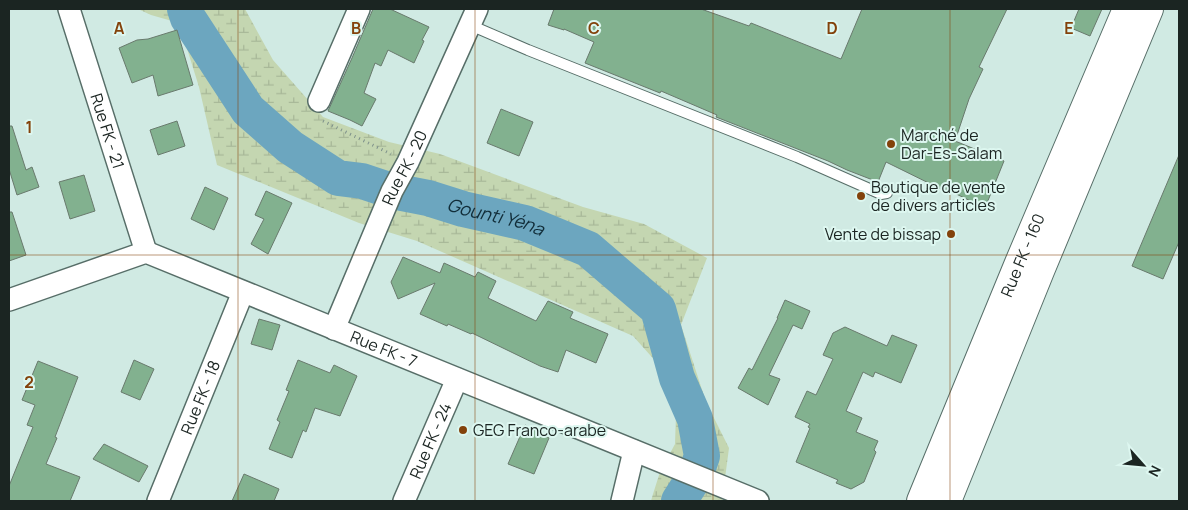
<svg xmlns="http://www.w3.org/2000/svg" width="1188" height="510" viewBox="0 0 1188 510" font-family="Manrope,sans-serif">
	<style>
		.wetland { fill: url(#wetland-marsh) }
		.lines { fill: none; stroke-linecap: round; stroke-linejoin: round }
		.river { stroke: #6ca6bf; stroke-width: 36 }
		.building { fill: #82b18f; stroke: #697a6d }
		.lane-casing { stroke: #576e68; stroke-width: 12 }
		.street-casing { stroke: #576e68; stroke-width: 24 }
		.secondary-casing { stroke: #576e68; stroke-width: 30 }
		.path { stroke: #7d908a; stroke-width: 3; stroke-dasharray: 1 4; stroke-linecap: butt }
		.lane { stroke: #fff; stroke-width: 10 }
		.street { stroke: #fff; stroke-width: 21 }
		.secondary { stroke: #fff; stroke-width: 28 }
		.grid { fill: none; stroke: #83420b; stroke-width: 1; stroke-opacity: 0.55 }
		.poi-dot { fill: #83420b; stroke: #ddf7f0; stroke-width: 2 }
		.labels { text-anchor: middle; stroke-width: 4; stroke-linejoin: round; paint-order: stroke }
		.street-label { font-size: 16px; fill: #1b2522; stroke: #ddf7f0 }
		.poi-label { font-size: 16px; fill: #1b2522; stroke: #ddf7f0; text-anchor: start }
		.water-label { font-size: 18px; font-style: italic; fill: #112d39; stroke: #ddf7f0 }
		.grid-label { font-size: 16px; text-anchor: middle; font-weight: bold; fill: #83420b; stroke: #ddf7f0; stroke-width: 4; stroke-linejoin: round; paint-order: stroke }
	</style>
	<defs>
		<pattern id="wetland-marsh" width="20" height="14" patternUnits="userSpaceOnUse" patternTransform="scale(1.25)"><rect width="20" height="14" fill="#c4d6b1"/><path d="M1 5h8M5 5V1M11 12h8M15 12V8" fill="none" stroke="#a8b898"/></pattern>
	</defs>
	<rect width="100%" height="100%" fill="#d0eae3"/>
	<!-- wetland -->
	<polygon class="wetland" points="138,9 245,9 273,60 323,117 389,142 440,154 583,207 644,224 707,258 681,325 706,402 729,448 722,501 651,501 653,494 660,472 675,444 676,414 667,374 633,336 417,241 359,223 217,165 199,87 179,23 151,15"/>
	<g class="lines">
		<!-- river -->
		<path class="river" id="s1" d="M185 9 188 18 248 110 290 147 338 178 362 181 392 191 428 198 463 209 525 223 588 249 658 309 677 378 695 419 702 456 695 476 679 501"/>
	</g>
	<!-- building -->
	<g class="building">
		<polygon points="373,9 390,9 429,27 422,40 424,41 414,63 388,50 381,66 375,63 364,93 376,99 362,126 350,120 328,111 352,58"/>
		<polygon points="554,9 701,9 749,26 751,23 841,59 862,9 1007,9 979,67 983,69 969,99 955,141 1004,161 985,208 946,189 945,191 886,162 878,182 847,170 828,161 716,117 717,115 661,91 660,93 585,63 594,42 564,29 564,30 548,25"/>
		<polygon points="1079,9 1102,9 1090,36 1071,28"/>
		<polygon points="177,30 193,85 158,96 153,75 132,83 119,48 137,40 148,39"/>
		<polygon points="501,109 533,122 519,156 487,143"/>
		<polygon points="177,121 185,146 158,155 150,130"/>
		<polygon points="9,126 12,126 26,170 32,167 39,187 17,195 9,169"/>
		<polygon points="1179,155 1179,242 1163,279 1132,266"/>
		<polygon points="84,175 95,211 70,219 59,182"/>
		<polygon points="205,187 228,198 214,230 191,219"/>
		<polygon points="266,191 292,203 268,254 251,244 264,219 255,215"/>
		<polygon points="9,212 12,212 26,255 9,261"/>
		<polygon points="403,257 440,273 444,263 475,277 478,272 496,281 488,298 536,321 548,301 573,312 570,318 608,334 596,363 566,350 558,372 540,366 472,333 471,334 448,324 447,326 420,314 435,283 398,299 391,282"/>
		<polygon points="785,300 810,311 802,329 793,325 769,375 780,379 768,405 738,388 749,368 752,370 778,318 777,318"/>
		<polygon points="259,319 280,325 272,350 251,344"/>
		<polygon points="845,327 887,346 892,335 917,345 901,383 875,372 873,377 863,372 846,411 862,418 856,432 878,441 874,450 876,452 864,482 851,489 836,483 838,480 796,462 810,428 808,427 810,424 795,417 807,391 816,395 833,359 823,355 833,333"/>
		<polygon points="134,360 154,369 140,400 121,392"/>
		<polygon points="298,360 330,373 334,365 357,376 340,416 315,408 306,432 303,430 292,458 269,449 280,422 277,420 289,391 286,390"/>
		<polygon points="38,361 78,377 55,437 57,438 46,464 80,477 70,501 9,501 9,486 33,427 27,425 35,405 22,400"/>
		<polygon points="525,425 549,438 534,474 508,464"/>
		<polygon points="104,444 148,466 139,482 93,459"/>
		<polygon points="244,474 279,489 274,501 232,501"/>
	</g>
	<g class="lines">
		<defs>
			<polyline id="lane" points="470,25 528,50 797,157 881,194 887,193"/>
			<g id="street">
				<path id="s2" d="M69 9 146 252"/>
				<polyline points="319,101 359,9"/>
				<path id="s3" d="M9 300 146 252 758 501"/>
				<path id="s4" d="M334 329 392 191 408 162 477 9"/>
				<path id="s5" d="M158 501 243 292"/>
				<path id="s6" d="M404 501 457 379"/>
				<polyline points="622,501 634,451"/>
			</g>
			<g id="secondary">
				<path id="s7" d="M921 501 1019 263 1127 9"/>
				<polyline points="947,501 1040,271 1149,9"/>
			</g>
		</defs>
		<!-- lane casing -->
		<use href="#lane" class="lane-casing"/>
		<!-- street casing -->
		<use href="#street" class="street-casing"/>
		<!-- secondary casing -->
		<use href="#secondary" class="secondary-casing"/>
		<!-- path -->
		<polyline class="path" points="323,121 391,154"/>
		<!-- lane -->
		<use href="#lane" class="lane"/>
		<!-- street -->
		<use href="#street" class="street"/>
		<!-- secondary -->
		<use href="#secondary" class="secondary"/>
	</g>
	<!-- grid -->
	<path class="grid" d="M238 9V501M475 9V501M713 9V501M950 9V501M9 255H1179"/>
	<!-- markers -->
	<g class="poi-dot">
		<circle cx="891" cy="144" r="5"/>
		<circle cx="861" cy="196" r="5"/>
		<circle cx="951" cy="234" r="5"/>
		<circle cx="463" cy="430" r="5"/>
	</g>
	<g class="labels">
		<!-- street labels -->
		<g class="street-label">
			<text dy="6" stroke="none"><textPath href="#s2" startOffset="128">Rue FK - 21</textPath></text>
			<text dy="6" stroke="none"><textPath href="#s4" startOffset="176">Rue FK - 20</textPath></text>
			<text dy="6" stroke="none"><textPath href="#s7" startOffset="266">Rue FK - 160</textPath></text>
			<text dy="6" stroke="none"><textPath href="#s3" startOffset="402">Rue FK - 7</textPath></text>
			<text dy="6" stroke="none"><textPath href="#s5" startOffset="112">Rue FK - 18</textPath></text>
			<text dy="6" stroke="none"><textPath href="#s6" startOffset="66">Rue FK - 24</textPath></text>
		</g>
		<!-- poi labels -->
		<g class="poi-label">
			<text x="901" y="141">Marché de<tspan x="901" dy="18">Dar-Es-Salam</tspan></text>
			<text x="871" y="193">Boutique de vente<tspan x="871" dy="18">de divers articles</tspan></text>
			<text x="941" y="240" text-anchor="end">Vente de bissap</text>
			<text x="473" y="436">GEG Franco-arabe</text>
		</g>
		<!-- water labels -->
		<g class="water-label">
			<text dy="6" stroke="none"><textPath href="#s1" startOffset="395">Gounti Yéna</textPath></text>
		</g>
	</g>
	<g class="grid-label">
		<text x="119" y="34">A</text>
		<text x="356" y="34">B</text>
		<text x="594" y="34">C</text>
		<text x="832" y="34">D</text>
		<text x="1069" y="34">E</text>
		<text x="29" y="133">1</text>
		<text x="29" y="388">2</text>
	</g>
	<!-- border -->
	<rect width="1188" height="510" fill="none" stroke="#1b2522" stroke-width="20"/>
	<!-- north arrow -->
	<g transform="translate(1143 465) rotate(117)" stroke="#ddf7f0" stroke-width="4" paint-order="stroke">
	<path d="M0-4L9 19L0 12L-9 19Z" fill="#1b2522"/>
	<text y="-8" font-size="14" font-weight="bold" text-anchor="middle" fill="#1b2522">N</text>
	</g>
</svg>
